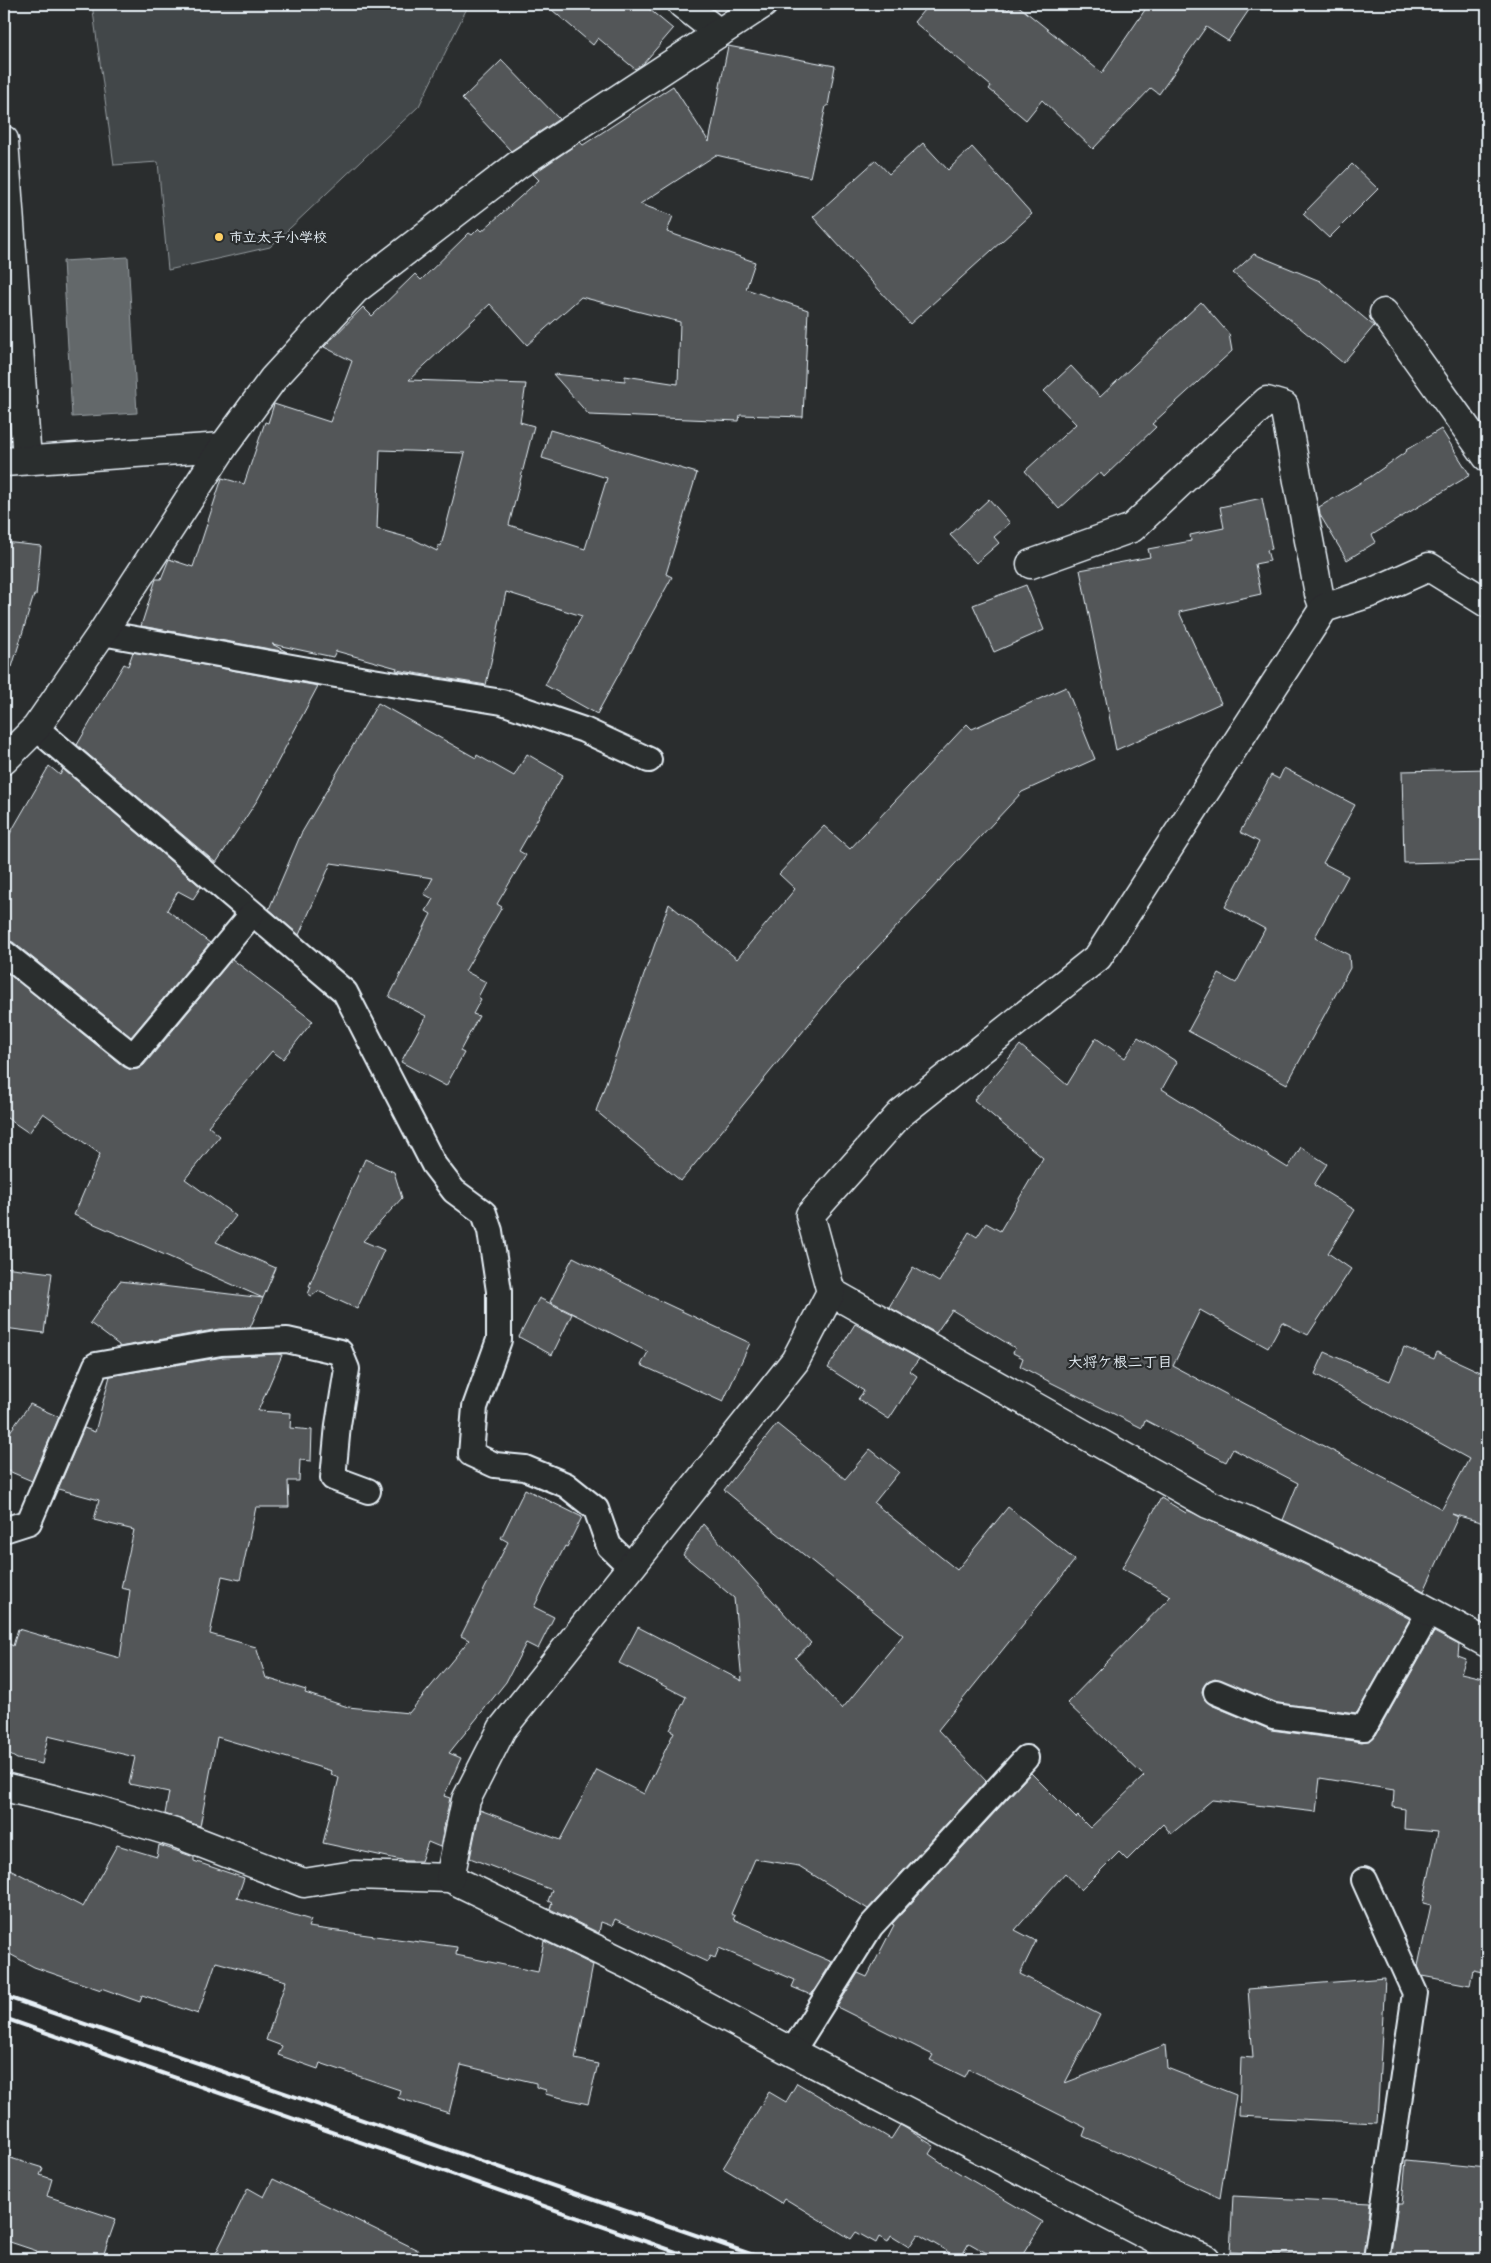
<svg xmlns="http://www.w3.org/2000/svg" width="1491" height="2263" viewBox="0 0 1491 2263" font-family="Kalam,'Klee One',sans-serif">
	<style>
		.green { fill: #424648; stroke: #959ca0 }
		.water { fill: #63686b; stroke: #989fa3 }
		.building { fill: #535759; stroke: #e8f1f8; fill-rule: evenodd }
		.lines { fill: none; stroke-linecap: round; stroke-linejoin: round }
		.lane-casing { stroke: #e8f1f8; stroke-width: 28 }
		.street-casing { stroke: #e8f1f8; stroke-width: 31 }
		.lane { stroke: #2a2d2e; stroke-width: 24 }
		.street { stroke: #2a2d2e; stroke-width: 28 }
		.rail { stroke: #e8f1f8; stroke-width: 4 }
		.poi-dot { fill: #ffd166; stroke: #2a2d2e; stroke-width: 2 }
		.labels { text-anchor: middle; stroke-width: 4.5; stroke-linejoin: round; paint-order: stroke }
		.poi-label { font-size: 14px; font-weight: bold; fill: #e8f1f8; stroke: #2a2d2e; text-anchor: start }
		.neighbourhood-label { font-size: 15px; font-weight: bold; fill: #e8f1f8; stroke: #2a2d2e }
	</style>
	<rect width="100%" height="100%" fill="#2a2d2e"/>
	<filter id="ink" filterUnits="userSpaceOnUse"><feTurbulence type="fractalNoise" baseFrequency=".02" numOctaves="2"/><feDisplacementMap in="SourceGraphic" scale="10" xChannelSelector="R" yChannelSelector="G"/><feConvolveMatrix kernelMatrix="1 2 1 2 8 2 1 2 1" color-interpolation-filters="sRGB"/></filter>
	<g filter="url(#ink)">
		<!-- green -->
		<polygon class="green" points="92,4 469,4 419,106 270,247 168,270 158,162 114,165"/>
		<!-- water -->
		<polygon class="water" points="128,257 137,413 72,417 63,261"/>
		<!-- building -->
		<g class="building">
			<polygon points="545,4 643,4 673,29 643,64 635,69 598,38 593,45"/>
			<polygon points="929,4 1000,4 1008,10 1013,4 1016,4 1102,73 1149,4 1253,4 1228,41 1206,27 1159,94 1151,88 1093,149 1042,100 1026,120 989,89 991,86 914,22"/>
			<path d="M728 46 835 66 828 106H826L810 177 716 155 640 204 673 216 667 232 755 262 746 289 808 310 803 417 740 415 739 421 589 415 553 374 625 381V376L678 384 680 322 581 297 527 345 490 304 409 380 526 384 520 422 534 426 509 525 585 549 607 478 542 458 550 430 697 473 666 574 672 577 597 714 545 685 582 616 506 592 486 685 396 670 397 668 336 651 333 657 272 644 287 652 141 626 156 579H161L169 559 193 567 222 478 244 484 265 422 268 423 274 404 330 422 352 361 324 347 363 307 372 316 415 274 421 280 469 233 472 235 479 228 482 231 539 180 533 174 580 142 583 145 673 86 709 142ZM380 450 465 453 441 546 438 545 437 551 413 539 377 529Z"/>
			<polygon points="502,60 559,119 511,151 462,99"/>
			<polygon points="923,143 948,170 972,147 1032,214 910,324 813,217 876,160 889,174"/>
			<polygon points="1352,164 1378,189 1329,238 1303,214"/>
			<polygon points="1254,254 1320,281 1374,326 1343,363 1233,273"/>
			<polygon points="1201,302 1229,334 1232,351 1152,424 1156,427 1104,477 1100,472 1059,509 1025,471 1076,424 1044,391 1071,366 1100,397"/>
			<polygon points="1441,429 1470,475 1372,535 1376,542 1347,560 1320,515 1319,507 1370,477 1407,451 1406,450"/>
			<polygon points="1262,498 1272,549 1267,550 1270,561 1255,564 1261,594 1179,612 1221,703 1116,750 1080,570 1150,557 1148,549 1191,541 1190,535 1224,528 1220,507"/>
			<polygon points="989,499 1010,523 994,537 999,543 976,563 950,535"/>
			<polygon points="4,542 41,546 36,595 34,595 12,667 4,665"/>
			<polygon points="1026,585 1044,630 994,652 973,605"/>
			<polygon points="133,652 318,686 258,799 216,863 77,745 124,664 128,666"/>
			<polygon points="1066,687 1095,759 1022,792 831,997 681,1181 596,1111 669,904 737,959 795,889 779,874 824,826 850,849 967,724 972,729"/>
			<polygon points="378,703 476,758 477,755 514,776 527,754 563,775 519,851 526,855 497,904 502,907 465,971 486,982 478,997 481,999 473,1014 479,1016 460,1051 464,1053 446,1086 401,1062 426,1016 389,997 431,914 426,911 433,899 424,894 433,878 331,863 299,935 269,909 301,834"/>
			<polygon points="49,766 60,775 63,769 201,887 193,899 178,891 167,910 210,943 131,1037 13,942 4,940 4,844"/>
			<polygon points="1284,768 1355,805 1323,863 1348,876 1315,937 1349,955 1350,968 1287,1084 1188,1031 1219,974 1236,983 1265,929 1225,907 1259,842 1240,832 1271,775 1279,779"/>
			<polygon points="1487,769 1487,861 1404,863 1402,771"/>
			<polygon points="232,959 313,1021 283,1059 272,1051 208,1126 220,1136 185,1179 236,1216 216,1242 276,1268 263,1298 74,1215 100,1154 43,1113 29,1133 4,1116 4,970 124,1067 131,1070 138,1069 144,1065"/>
			<polygon points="1138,1037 1177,1062 1162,1089 1288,1168 1301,1147 1327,1164 1314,1185 1355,1210 1328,1253 1351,1269 1308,1335 1282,1322 1268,1348 1200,1310 1173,1366 1442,1509 1469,1459 1315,1374 1325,1352 1390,1381 1404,1347 1434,1359 1437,1352 1487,1375 1487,1524 1452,1514 1458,1517 1424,1591 1283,1520 1298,1483 1233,1449 1226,1462 1145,1420 1142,1428 1050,1382 1020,1366 1023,1358 1013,1353 1015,1348 952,1310 936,1333 889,1307 913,1267 939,1282 969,1232 977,1237 986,1223 1000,1231 1043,1158 974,1100 1020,1045 1067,1085 1096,1038 1125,1058"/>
			<polygon points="365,1159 394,1172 402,1198 363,1241 384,1250 357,1309 318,1291 312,1296 308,1294 311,1287 309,1286"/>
			<polygon points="573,1257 656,1299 750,1343 723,1402 641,1365 648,1352 550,1302"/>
			<polygon points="4,1267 52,1273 44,1333 4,1328"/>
			<polygon points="120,1281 263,1298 250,1328 219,1329 119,1347 119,1345 90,1323"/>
			<polygon points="539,1298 572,1314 552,1355 519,1337"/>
			<polygon points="855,1324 919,1359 910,1371 917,1376 889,1419 858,1399 864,1391 828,1368"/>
			<polygon points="277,1354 282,1355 258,1411 291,1413 290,1428 312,1430 311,1461 300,1460 299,1481 288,1481 289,1507 256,1507 240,1580 222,1576 210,1634 256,1647 266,1678 306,1690 305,1693 348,1707 409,1713 469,1640 461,1636 508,1542 501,1538 525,1489 582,1517 567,1547 565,1546 534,1607 554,1617 538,1649 526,1643 506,1682 449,1753 461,1758 444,1796 450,1798 440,1847 428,1842 421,1861 406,1861 323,1843 339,1778 331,1775 332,1771 217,1737 200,1826 165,1814 169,1792 129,1784 135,1757 48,1736 42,1764 17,1759 4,1751 4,1641 13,1646 18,1629 120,1658 130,1590 121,1588 134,1530 94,1520 99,1500 58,1489 84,1428 95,1432 110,1376 223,1357"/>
			<polygon points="30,1404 59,1417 32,1481 4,1469 4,1440"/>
			<polygon points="777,1424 845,1479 870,1449 899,1472 874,1503 957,1570 1008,1507 1075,1560 938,1730 986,1781 868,1909 799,1866 755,1859 731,1914 735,1916 733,1919 832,1962 811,1995 792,1987 795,1980 719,1948 715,1958 710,1956 707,1962 615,1919 612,1926 601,1922 599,1933 550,1909 552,1903 548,1901 552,1890 470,1858 480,1810 560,1840 597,1770 644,1794 674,1732 670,1730 686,1697 619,1663 638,1627 742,1681 734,1598 683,1555 703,1524 811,1643 795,1658 842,1709 903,1635 724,1490"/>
			<polygon points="1161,1498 1186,1513 1187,1510 1308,1566 1410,1619 1357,1713 1277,1703 1215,1678 1208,1681 1203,1687 1202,1693 1205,1700 1211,1705 1271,1730 1362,1742 1370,1740 1376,1735 1434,1632 1459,1645 1458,1656 1466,1659 1461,1673 1487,1679 1487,1973 1473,1970 1470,1985 1422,1976 1418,1966 1431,1905 1423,1903 1438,1832 1404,1829 1405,1809 1393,1807 1394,1790 1320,1778 1316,1812 1212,1800 1171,1834 1163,1824 1127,1860 1119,1852 1081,1890 1065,1873 1015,1930 1036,1941 1020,1974 1100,2015 1065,2083 1165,2045 1167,2068 1236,2095 1220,2198 1083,2136 1086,2128 969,2069 965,2077 930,2060 933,2055 837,2007 858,1973 867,1977 894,1925 892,1924 1031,1773 1076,1818 1078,1816 1090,1828 1144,1776 1067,1703 1171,1596 1122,1568"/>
			<polygon points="117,1845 157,1857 159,1845 194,1857 194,1861 244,1878 237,1898 311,1920 308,1927 457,1947 456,1955 538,1972 544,1941 593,1965 575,2059 598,2064 588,2104 545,2094 546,2090 536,2087 536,2083 461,2065 449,2113 398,2098 400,2090 320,2063 318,2069 278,2055 282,2046 266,2040 286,1981 216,1962 198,2014 142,1995 140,2002 101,1988 101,1990 34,1967 4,1951 4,1866 83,1907"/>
			<polygon points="1385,1978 1377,2123 1239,2116 1241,2057 1253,2058 1248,1989"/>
			<polygon points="797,2083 891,2139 900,2125 904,2127 934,2146 929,2154 942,2163 1043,2222 1020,2259 997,2259 969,2243 960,2259 918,2234 909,2247 891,2236 888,2242 879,2237 876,2243 856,2232 851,2239 784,2198 781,2203 723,2168 769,2092 786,2102"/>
			<polygon points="4,2156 43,2168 40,2175 52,2179 47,2196 116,2219 102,2259 34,2259 37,2251 4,2240"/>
			<polygon points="1406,2160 1487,2168 1487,2259 1390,2259 1398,2204 1402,2204"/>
			<polygon points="273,2179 436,2259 213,2259 248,2188 264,2197"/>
			<polygon points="1233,2196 1370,2203 1363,2259 1230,2252"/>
		</g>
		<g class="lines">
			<defs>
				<g id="lane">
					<polyline points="102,633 336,675 502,702 584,730 649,760"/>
					<polyline points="36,728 345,992 434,1165 454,1191 484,1213 490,1231 499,1291 499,1340 475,1407 471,1454 495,1465 525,1468 566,1485 596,1509 609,1546 631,1567"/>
					<polyline points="4,953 133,1056 252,914"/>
					<polyline points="4,1530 29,1522 96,1365 221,1343 287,1340 340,1352 347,1369 338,1425 333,1478 368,1491"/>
					<polyline points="1216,1692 1273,1716 1364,1728 1430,1611"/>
					<polyline points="1364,1880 1415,1993 1376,2259"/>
					<polyline points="792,2052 871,1926 1026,1758"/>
				</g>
				<g id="street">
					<polyline points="682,4 719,33"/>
					<polyline points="4,140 27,460"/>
					<polyline points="1384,313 1487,457"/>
					<polyline points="4,462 223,447"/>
					<polyline points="1031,564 1132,528 1267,401 1284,406 1319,594 1324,608"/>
					<polyline points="4,760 36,728 102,633 223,447 273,379 355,290 519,164 763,4"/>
					<path d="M831 1292 1208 1504C1304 1543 1397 1593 1487 1643"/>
					<polyline points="4,1787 94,1809 175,1833 304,1883 354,1875 450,1878 633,1967 792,2052 1154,2239 1206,2259"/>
					<polyline points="450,1878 466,1800 502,1729 795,1361 831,1292 810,1215 900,1114 1098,957 1324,608 1373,592 1429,567 1487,603"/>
				</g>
			</defs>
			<!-- lane casing -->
			<use href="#lane" class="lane-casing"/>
			<!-- street casing -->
			<use href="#street" class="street-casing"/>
			<!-- lane -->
			<use href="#lane" class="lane"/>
			<!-- street -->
			<use href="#street" class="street"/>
			<!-- rail -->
			<g class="rail">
				<polyline points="4,1996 765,2259"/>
				<polyline points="4,2018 696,2259"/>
			</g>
		</g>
	</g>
	<!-- markers -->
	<circle class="poi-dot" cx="219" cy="237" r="5"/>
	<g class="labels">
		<!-- poi labels -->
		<g class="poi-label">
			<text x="229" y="242">市立太子小学校</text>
		</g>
		<!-- neighbourhood labels -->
		<g class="neighbourhood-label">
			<text x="1120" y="1367">大将ケ根二丁目</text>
		</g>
	</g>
	<!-- margin -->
	<rect width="1491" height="2263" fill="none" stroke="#2a2d2e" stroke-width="20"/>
	<rect x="10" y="10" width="1471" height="2243" fill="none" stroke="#e8f1f8" stroke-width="2" filter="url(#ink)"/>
</svg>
